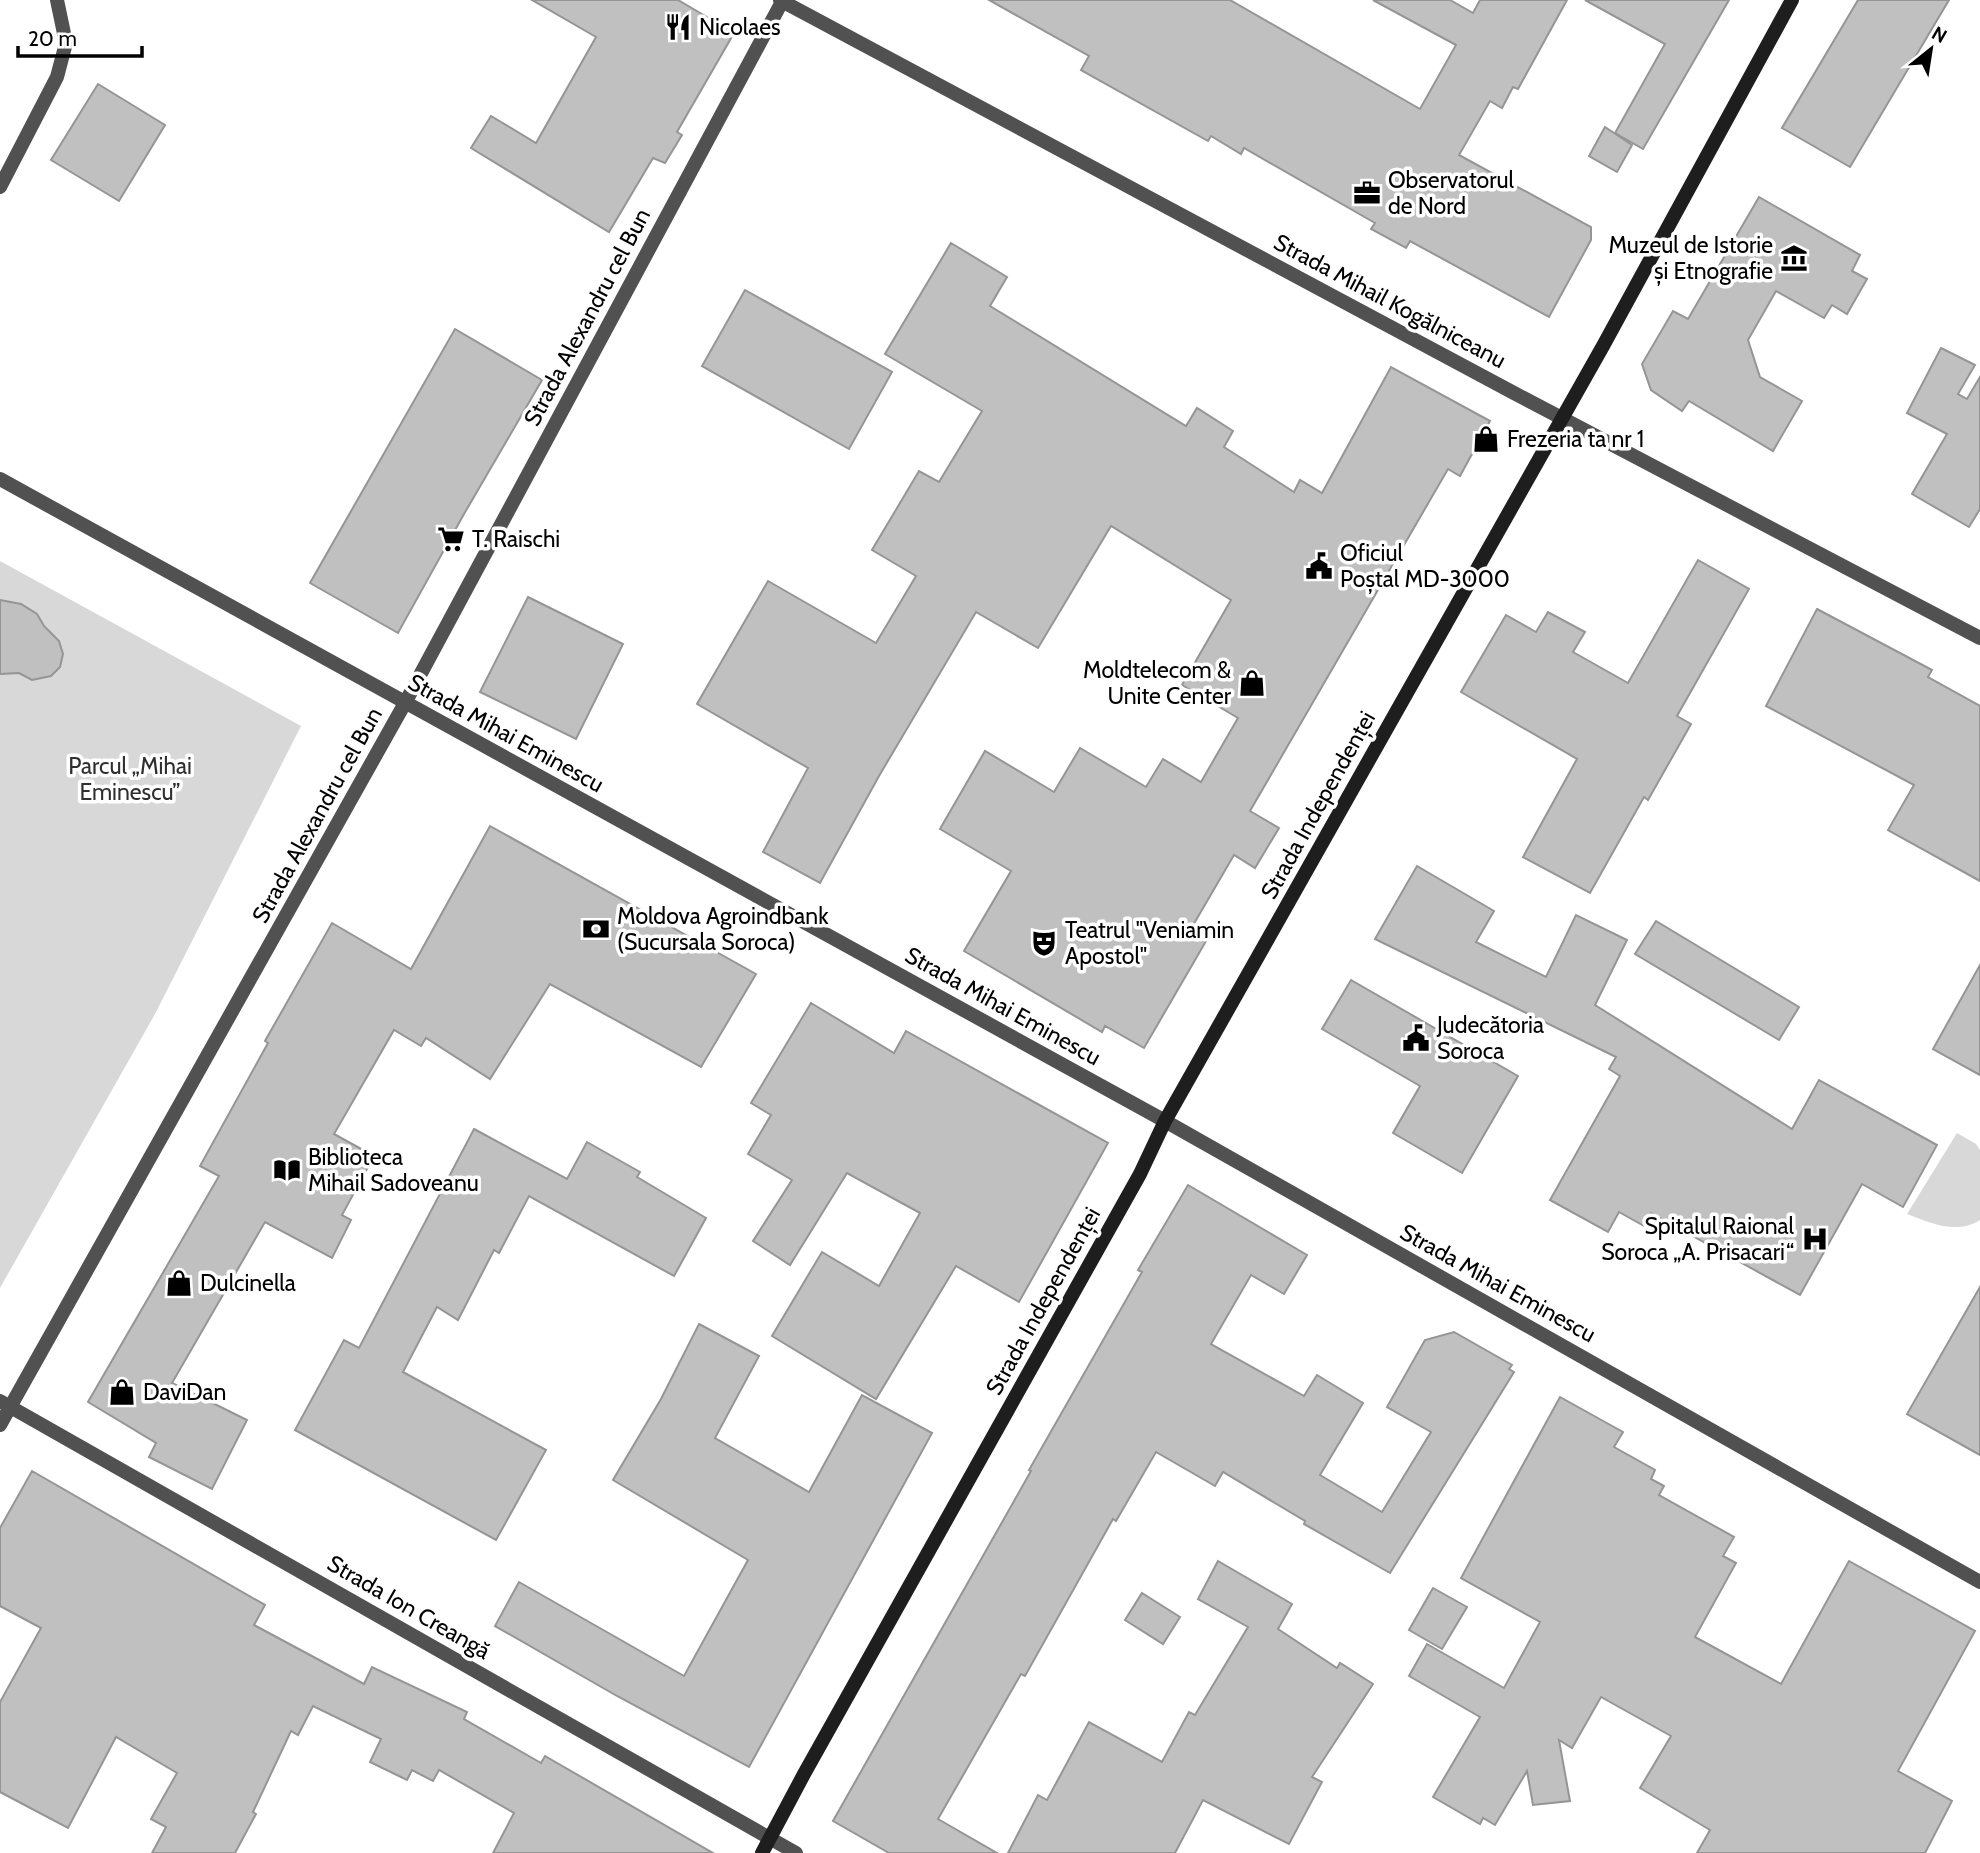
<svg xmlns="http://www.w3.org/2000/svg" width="1980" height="1853" viewBox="0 0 1980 1853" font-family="Cabin,sans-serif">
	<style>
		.green { fill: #d8d8d8 }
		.building { fill: #c0c0c0; stroke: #959595; stroke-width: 2 }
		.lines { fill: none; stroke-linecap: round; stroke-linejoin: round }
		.street { stroke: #515151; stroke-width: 14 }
		.secondary { stroke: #1e1e1e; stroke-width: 14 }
		.labels { text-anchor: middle; stroke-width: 7; stroke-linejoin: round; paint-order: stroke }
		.poi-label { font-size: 23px; fill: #000; stroke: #fff; text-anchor: start }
		.street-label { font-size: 23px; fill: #000; stroke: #fff }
		.park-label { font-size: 23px; fill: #2f2f2f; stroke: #fff }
	</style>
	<rect width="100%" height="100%" fill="#fff"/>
	<!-- green -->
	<g class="green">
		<polygon points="0,561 301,726 155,1014 0,1288"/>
		<path d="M1957 1133 1976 1144 1980 1150V1220C1957 1235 1930 1223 1907 1214Z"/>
	</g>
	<!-- building -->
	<g class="building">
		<polygon points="532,0 678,0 734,33 677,132 682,135 665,163 653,158 609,232 471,148 491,116 536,143 596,37"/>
		<polygon points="989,0 1230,0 1420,109 1456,45 1373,0 1450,0 1473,13 1480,0 1567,0 1518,89 1513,87 1502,108 1490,101 1459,155 1591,227 1591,240 1549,317 1410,241 1406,248 1371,229 1375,223 1244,148 1241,154 1211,136 1208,141 1081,70 1089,56"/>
		<polygon points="1585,0 1729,0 1643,149 1615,133 1665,44"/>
		<polygon points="1858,0 1949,0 1850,167 1782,128"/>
		<polygon points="98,84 165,125 119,201 51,160"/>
		<polygon points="1605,127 1632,145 1617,172 1589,156"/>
		<polygon points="1759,197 1860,255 1852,271 1867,279 1847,314 1832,305 1824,318 1776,291 1748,340 1760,377 1802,401 1773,451 1689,401 1682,411 1651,390 1642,364 1673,311 1688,319"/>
		<polygon points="951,243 1007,277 990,306 1186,426 1197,408 1233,431 1224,447 1294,492 1300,480 1322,493 1391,367 1490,421 1460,476 1448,469 1250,811 1279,828 1255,868 1234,855 1192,927 1209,936 1144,1048 1105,1026 1102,1032 964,951 1011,871 940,829 985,751 1054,792 1080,748 1146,787 1163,759 1201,782 1238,718 1182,685 1231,600 1111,526 1038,648 976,612 879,776 820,883 763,852 808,768 697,704 768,581 876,643 916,576 872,550 919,471 939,482 982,411 885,354"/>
		<polygon points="745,290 892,372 849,449 702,366"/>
		<polygon points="455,329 542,380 464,514 398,633 310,583"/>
		<polygon points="1941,348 1975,365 1958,394 1967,399 1980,377 1980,509 1969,527 1912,494 1947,434 1907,413"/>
		<polygon points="1698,560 1749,589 1677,716 1691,724 1648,800 1644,797 1590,893 1523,857 1577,759 1461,692 1506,615 1536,632 1548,612 1585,632 1573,652 1628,683"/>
		<polygon points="528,597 623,644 576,739 480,692"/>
		<polygon points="0,600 21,604 37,614 44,626 59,641 63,654 60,667 51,676 32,680 19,673 0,674"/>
		<polygon points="1817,609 1932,670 1928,677 1980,706 1980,881 1888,830 1914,785 1766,706"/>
		<polygon points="490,826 756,974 701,1067 550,984 490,1079 426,1038 421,1046 394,1030 334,1134 374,1156 342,1215 351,1220 332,1258 265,1222 172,1383 247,1420 212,1489 149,1457 156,1443 88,1402 219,1176 200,1166 268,1043 265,1041 332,923 411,969"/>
		<polygon points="1417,866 1494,911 1476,942 1546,977 1576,915 1627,940 1595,1005 1792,1129 1819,1080 1937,1145 1903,1207 1862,1184 1800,1295 1651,1213 1644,1226 1619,1212 1608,1232 1550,1200 1620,1076 1609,1069 1616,1057 1375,939"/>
		<polygon points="1656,921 1799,1007 1779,1040 1635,954"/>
		<polygon points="1980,965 1980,1075 1933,1049"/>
		<polygon points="1351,980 1518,1076 1462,1173 1393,1133 1420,1086 1322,1029"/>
		<polygon points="811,1003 894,1053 906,1031 1108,1143 1019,1302 956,1266 876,1399 772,1336 822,1252 879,1286 920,1213 847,1173 790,1265 753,1241 792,1180 748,1154 771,1115 751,1103"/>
		<polygon points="474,1129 567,1179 587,1142 640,1172 637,1177 706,1218 674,1276 529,1196 499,1253 494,1250 458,1320 437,1307 403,1372 546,1450 496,1540 295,1430 344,1340 359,1348"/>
		<polygon points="1188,1185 1307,1255 1284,1294 1251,1275 1211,1344 1304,1396 1317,1375 1363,1403 1320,1475 1382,1512 1431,1432 1387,1407 1425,1340 1454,1332 1512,1365 1509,1369 1514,1372 1390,1573 1304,1524 1305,1521 1223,1472 1215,1486 1156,1452 1116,1521 1113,1519 1025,1676 1021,1674 938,1819 997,1853 889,1853 833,1821 1031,1471 1029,1470 1142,1272 1138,1270"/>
		<polygon points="1980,1287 1980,1455 1907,1414"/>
		<polygon points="699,1324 759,1356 715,1438 809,1492 862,1395 932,1433 749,1767 617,1696 495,1626 519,1582 684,1676 748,1560 613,1480 661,1399"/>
		<polygon points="1560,1397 1623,1432 1614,1447 1655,1470 1651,1479 1664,1486 1659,1495 1734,1537 1723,1556 1736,1563 1695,1637 1781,1684 1849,1561 1975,1631 1898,1771 1952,1801 1925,1853 1697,1853 1710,1830 1640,1788 1671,1736 1601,1697 1572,1748 1559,1740 1570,1801 1533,1805 1527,1771 1495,1825 1483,1818 1480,1824 1433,1797 1480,1717 1409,1676 1427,1644 1504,1688 1540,1622 1461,1578"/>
		<polygon points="32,1471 265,1605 254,1625 364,1684 372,1667 467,1712 464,1719 541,1763 545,1756 713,1853 493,1853 514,1813 439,1770 433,1781 412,1770 407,1780 370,1762 381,1739 313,1706 298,1735 291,1731 253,1812 256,1814 235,1853 152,1853 166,1827 151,1819 177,1773 116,1737 68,1828 0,1792 0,1702 41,1628 0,1606 0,1528"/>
		<polygon points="1218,1561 1292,1604 1278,1629 1337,1668 1340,1663 1373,1684 1312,1777 1322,1782 1289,1844 1203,1800 1175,1853 1008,1853 1038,1795 1047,1800 1089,1722 1162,1762 1189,1712 1195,1715 1248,1627 1198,1599"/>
		<polygon points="1433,1588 1467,1607 1442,1649 1409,1630"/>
		<polygon points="1142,1593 1180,1617 1163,1644 1125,1620"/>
	</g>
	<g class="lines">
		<!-- street -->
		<g class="street">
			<polyline points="780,0 1514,393 1980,638"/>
			<polyline points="0,187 57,77 66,43 57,0"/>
			<polyline points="0,479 1165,1121 1980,1582"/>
			<polyline points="0,1401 796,1853"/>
			<polyline points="0,1425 405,703 783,0"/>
		</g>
		<!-- secondary -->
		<polyline class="secondary" points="762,1853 804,1774 1140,1174 1165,1121 1603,346 1792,0"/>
	</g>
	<!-- icons -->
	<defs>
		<symbol id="restaurant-bare" viewBox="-9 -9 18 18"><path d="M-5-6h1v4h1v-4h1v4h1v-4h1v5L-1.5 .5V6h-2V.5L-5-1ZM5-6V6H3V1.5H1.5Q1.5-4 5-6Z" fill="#000" stroke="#fff" stroke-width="2.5" paint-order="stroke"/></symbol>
		<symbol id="office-bare" viewBox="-9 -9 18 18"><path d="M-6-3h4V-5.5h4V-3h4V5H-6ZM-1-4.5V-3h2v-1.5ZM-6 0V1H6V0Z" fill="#000" stroke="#fff" stroke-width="2.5" paint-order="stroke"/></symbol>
		<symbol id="museum-bare" viewBox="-9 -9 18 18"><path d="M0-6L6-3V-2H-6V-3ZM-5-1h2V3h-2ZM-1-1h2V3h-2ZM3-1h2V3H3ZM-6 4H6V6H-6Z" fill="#000" stroke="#fff" stroke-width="2.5" paint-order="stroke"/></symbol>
		<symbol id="shop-bare" viewBox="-9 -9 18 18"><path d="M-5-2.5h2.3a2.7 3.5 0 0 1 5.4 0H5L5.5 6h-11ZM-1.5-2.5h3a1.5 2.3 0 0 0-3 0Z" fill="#000" stroke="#fff" stroke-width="2.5" paint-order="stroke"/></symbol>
		<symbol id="supermarket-bare" viewBox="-9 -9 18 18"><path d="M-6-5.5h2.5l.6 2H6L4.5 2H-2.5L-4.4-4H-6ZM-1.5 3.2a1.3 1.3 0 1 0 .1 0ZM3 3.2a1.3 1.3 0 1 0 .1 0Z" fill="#000" stroke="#fff" stroke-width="2.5" paint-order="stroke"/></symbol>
		<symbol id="civic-bare" viewBox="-9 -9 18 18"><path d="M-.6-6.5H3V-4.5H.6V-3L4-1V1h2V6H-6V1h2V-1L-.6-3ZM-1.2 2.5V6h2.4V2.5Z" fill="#000" stroke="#fff" stroke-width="2.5" paint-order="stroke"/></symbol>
		<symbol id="bank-bare" viewBox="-9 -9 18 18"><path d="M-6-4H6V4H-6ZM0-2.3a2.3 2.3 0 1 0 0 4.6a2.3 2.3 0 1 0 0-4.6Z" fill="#000" stroke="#fff" stroke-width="2.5" paint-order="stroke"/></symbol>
		<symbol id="theatre-bare" viewBox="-9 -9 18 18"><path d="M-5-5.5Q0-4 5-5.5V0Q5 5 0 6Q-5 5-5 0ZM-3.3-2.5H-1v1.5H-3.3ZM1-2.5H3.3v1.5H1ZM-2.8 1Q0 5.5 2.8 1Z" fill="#000" stroke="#fff" stroke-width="2.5" paint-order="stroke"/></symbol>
		<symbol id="library-bare" viewBox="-9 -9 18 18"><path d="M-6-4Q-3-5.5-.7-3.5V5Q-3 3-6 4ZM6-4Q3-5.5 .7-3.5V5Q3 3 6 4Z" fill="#000" stroke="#fff" stroke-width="2.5" paint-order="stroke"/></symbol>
		<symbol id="hospital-bare" viewBox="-9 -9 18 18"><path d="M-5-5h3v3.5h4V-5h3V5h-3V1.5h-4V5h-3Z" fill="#000" stroke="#fff" stroke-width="2.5" paint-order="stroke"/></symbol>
	</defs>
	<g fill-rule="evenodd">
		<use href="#restaurant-bare" x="659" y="8" width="38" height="38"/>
		<use href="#office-bare" x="1348" y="174" width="38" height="38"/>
		<use href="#museum-bare" x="1775" y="239" width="38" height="38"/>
		<use href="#shop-bare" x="1467" y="420" width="38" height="38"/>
		<use href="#supermarket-bare" x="432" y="520" width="38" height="38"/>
		<use href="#civic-bare" x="1300" y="547" width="38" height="38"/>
		<use href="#shop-bare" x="1233" y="664" width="38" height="38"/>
		<use href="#bank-bare" x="577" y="910" width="38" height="38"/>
		<use href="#theatre-bare" x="1025" y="924" width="38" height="38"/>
		<use href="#civic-bare" x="1397" y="1019" width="38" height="38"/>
		<use href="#library-bare" x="268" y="1151" width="38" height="38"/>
		<use href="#hospital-bare" x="1796" y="1220" width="38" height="38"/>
		<use href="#shop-bare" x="160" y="1264" width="38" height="38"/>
		<use href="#shop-bare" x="103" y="1373" width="38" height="38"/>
	</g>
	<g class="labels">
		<!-- poi labels -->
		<g class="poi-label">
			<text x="699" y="35">Nicolaes</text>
			<text x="1388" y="188">Observatorul<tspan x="1388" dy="26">de Nord</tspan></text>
			<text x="1773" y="253" text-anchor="end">Muzeul de Istorie<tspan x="1773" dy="26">și Etnografie</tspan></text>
			<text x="1507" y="447">Frezeria ta nr 1</text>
			<text x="472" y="547">T. Raischi</text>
			<text x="1340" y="561">Oficiul<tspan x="1340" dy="26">Poștal MD-3000</tspan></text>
			<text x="1231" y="678" text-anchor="end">Moldtelecom &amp;<tspan x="1231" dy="26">Unite Center</tspan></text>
			<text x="617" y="924">Moldova Agroindbank<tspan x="617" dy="26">(Sucursala Soroca)</tspan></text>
			<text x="1065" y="938">Teatrul "Veniamin<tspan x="1065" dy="26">Apostol"</tspan></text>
			<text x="1437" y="1033">Judecătoria<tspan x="1437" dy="26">Soroca</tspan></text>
			<text x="308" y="1165">Biblioteca<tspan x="308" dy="26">Mihail Sadoveanu</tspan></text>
			<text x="1794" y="1234" text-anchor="end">Spitalul Raional<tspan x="1794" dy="26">Soroca „A. Prisacari“</tspan></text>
			<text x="200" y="1291">Dulcinella</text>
			<text x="143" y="1400">DaviDan</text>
		</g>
		<!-- street labels -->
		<g class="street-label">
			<text transform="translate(1390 301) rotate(28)" y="8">Strada Mihail Kogălniceanu</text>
			<text transform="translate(587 317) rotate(-62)" y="8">Strada Alexandru cel Bun</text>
			<text transform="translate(506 733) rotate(29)" y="8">Strada Mihai Eminescu</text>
			<text transform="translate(1318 805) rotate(-61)" y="8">Strada Independenței</text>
			<text transform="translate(317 815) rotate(-61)" y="8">Strada Alexandru cel Bun</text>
			<text transform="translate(1003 1006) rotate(29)" y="8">Strada Mihai Eminescu</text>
			<text transform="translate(1498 1283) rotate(29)" y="8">Strada Mihai Eminescu</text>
			<text transform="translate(1043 1301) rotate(-61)" y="8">Strada Independenței</text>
			<text transform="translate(409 1607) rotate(30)" y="8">Strada Ion Creangă</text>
		</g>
		<!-- park labels -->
		<g class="park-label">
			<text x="130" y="774">Parcul „Mihai<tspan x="130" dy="26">Eminescu”</tspan></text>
		</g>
	</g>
	<!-- north arrow -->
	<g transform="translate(1931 49) rotate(30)" stroke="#ffffff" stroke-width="5" paint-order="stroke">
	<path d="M0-5L12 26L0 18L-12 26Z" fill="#000000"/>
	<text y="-10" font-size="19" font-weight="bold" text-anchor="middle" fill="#000000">N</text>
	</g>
	<!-- scale -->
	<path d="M18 46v10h124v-10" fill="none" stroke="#000000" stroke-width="3.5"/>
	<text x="28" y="46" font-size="21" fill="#000000" stroke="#ffffff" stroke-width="5" paint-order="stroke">20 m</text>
</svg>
